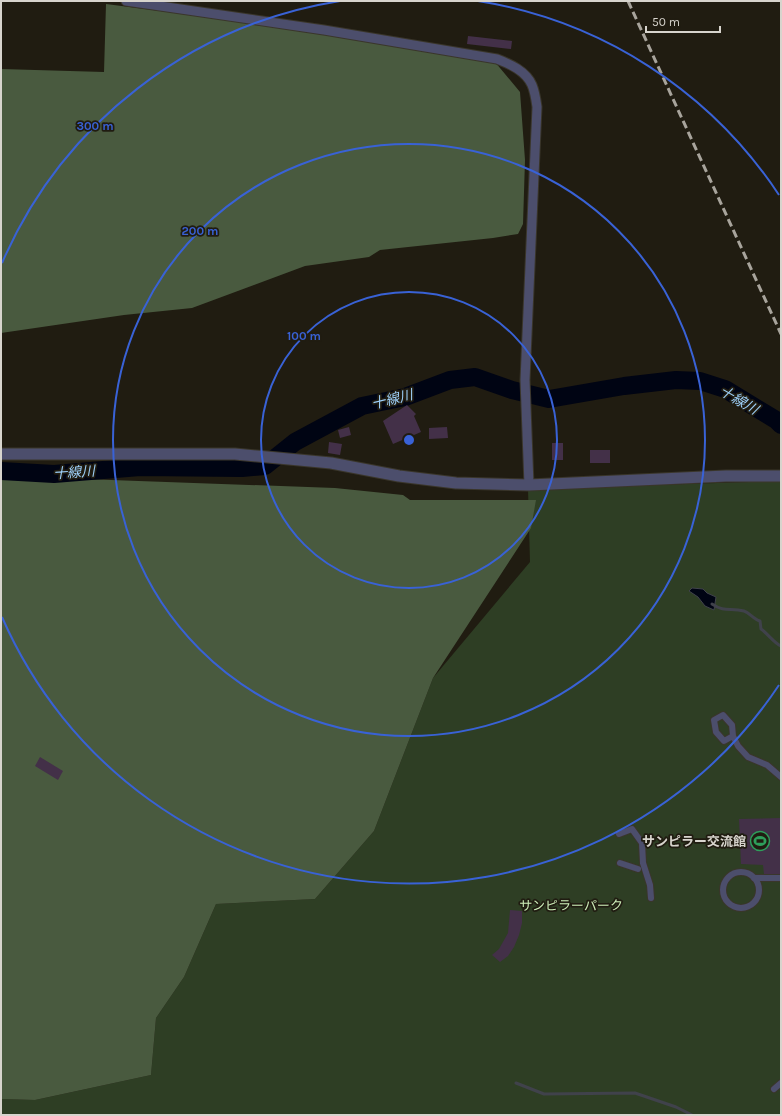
<svg xmlns="http://www.w3.org/2000/svg" width="782" height="1116" viewBox="0 0 782 1116" font-family="Karla,'Noto Sans JP',sans-serif">
	<style>
		.green { fill: #2e3e24 }
		.forest { fill: #495a3f }
		.water { fill: #000413; stroke: #40424b }
		.lines { fill: none; stroke-linecap: round; stroke-linejoin: round }
		.stream { stroke: #40424b; stroke-width: 3 }
		.river { stroke: #000413; stroke-width: 18 }
		.building { fill: #433048 }
		.pedestrian-casing { stroke: #3a362b; stroke-width: 8 }
		.minor-casing { stroke: #3a362b; stroke-width: 11 }
		.tertiary-casing { stroke: #3a362b; stroke-width: 13 }
		.pedestrian { stroke: #4c4e6c; stroke-width: 6 }
		.minor { stroke: #4c4e6c; stroke-width: 9 }
		.tertiary { stroke: #4c4e6c; stroke-width: 11 }
		.rail { stroke: #a8a49c; stroke-width: 3; stroke-dasharray: 8 4; stroke-linecap: butt }
		.ring { fill: none; stroke: #3962d6; stroke-width: 2 }
		.labels { text-anchor: middle; stroke-width: 3.5; stroke-linejoin: round; paint-order: stroke }
		.poi-label { font-size: 13px; font-weight: bold; fill: #d7d4cd; stroke: #201c11; text-anchor: end }
		.park-label { font-size: 13px; fill: #cbecb7; stroke: #201c11 }
		.water-label { font-size: 14px; font-style: italic; fill: #9ccef7; stroke: #201c11 }
		.centre { fill: #3962d6; stroke: #201c11; stroke-width: 2 }
		.ring-label { font-size: 12px; text-anchor: middle; font-weight: bold; fill: #3962d6; stroke: #201c11; stroke-width: 3.5; stroke-linejoin: round; paint-order: stroke }
	</style>
	<rect width="100%" height="100%" fill="#201c11"/>
	<!-- green -->
	<polygon class="green" points="781,481 781,1115 1,1115 1,1099 35,1100 151,1075 156,1018 184,977 216,904 315,899 374,831 433,678 530,562 528,489"/>
	<!-- forest -->
	<g class="forest">
		<polygon points="106,4 348,35 495,62 520,92 525,160 523,224 518,234 493,238 380,250 369,257 305,266 192,308 124,315 1,333 1,69 104,72"/>
		<polygon points="1,476 335,488 403,495 410,500 536,500 531,528 433,678 374,831 315,899 216,904 184,977 156,1018 151,1075 35,1100 1,1099"/>
	</g>
	<!-- water -->
	<polygon class="water" points="692,588 703,589 707,593 716,597 714,610 705,606 698,597 689,591"/>
	<g class="lines">
		<!-- stream -->
		<g class="stream">
			<path d="M712 604C725 613 731 607 744 611 750 613 753 619 760 621L761 629C768 634 774 643 781 646"/>
			<polyline points="516,1083 544,1094 635,1093 676,1107 692,1115"/>
		</g>
		<!-- river -->
		<polyline class="river" points="1,471 54,474 140,467 242,468 265,466 295,442 362,406 405,397 450,380 475,377 512,390 549,399 624,386 676,380 700,381 725,389 776,420 781,425"/>
	</g>
	<!-- building -->
	<g class="building">
		<polygon points="468,36 512,41 511,49 467,44"/>
		<polygon points="407,405 416,414 414,416 421,432 393,444 383,421"/>
		<polygon points="349,427 351,435 340,438 338,430"/>
		<polygon points="447,427 448,438 429,439 429,428"/>
		<polygon points="329,442 342,444 340,455 328,453"/>
		<rect x="552" y="443" width="11" height="17"/>
		<rect x="590" y="450" width="20" height="13"/>
		<polygon points="40,757 63,771 58,780 35,766"/>
		<polygon points="781,818 781,874 764,874 763,865 741,864 739,819"/>
		<polygon points="510,910 522,911 522,923 519,935 514,947 508,956 500,962 492,955 499,949 508,933"/>
	</g>
	<g class="lines">
		<defs>
			<g id="pedestrian">
				<polyline points="733,736 724,741 716,732 714,720 723,715 732,725 733,736 738,746 748,757 767,765 781,777"/>
				<polyline points="619,834 632,829 642,843 643,863 650,885 651,898"/>
				<polyline points="620,863 638,869"/>
				<circle cx="741" cy="890" r="18"/>
				<polyline points="754,878 781,878"/>
				<polyline points="774,1089 781,1083"/>
			</g>
			<path id="minor" d="M126 1 324 30 497 59C510 64 526 71 532 85 535 92 536 100 537 107L525 380 529 485"/>
			<polyline id="tertiary" points="1,454 235,454 331,463 399,476 456,483 529,485 726,476 781,476"/>
		</defs>
		<!-- pedestrian casing -->
		<use href="#pedestrian" class="pedestrian-casing"/>
		<!-- minor casing -->
		<use href="#minor" class="minor-casing"/>
		<!-- tertiary casing -->
		<use href="#tertiary" class="tertiary-casing"/>
		<!-- pedestrian -->
		<use href="#pedestrian" class="pedestrian"/>
		<!-- minor -->
		<use href="#minor" class="minor"/>
		<!-- tertiary -->
		<use href="#tertiary" class="tertiary"/>
		<!-- rail -->
		<polyline class="rail" points="628,1 781,334"/>
	</g>
	<!-- distance rings -->
	<g class="ring">
		<circle cx="409" cy="440" r="148"/>
		<circle cx="409" cy="440" r="296"/>
		<path d="M779 685A444 444 0 0 1 2 617M2 263A444 444 0 0 1 340 1M478 1A444 444 0 0 1 779 195"/>
	</g>
	<!-- icons -->
	<defs>
		<symbol id="stadium-ring" viewBox="-11 -11 22 22"><circle r="9.5" fill="#201c11" stroke="#2e9e5b" stroke-width="1.5"/><path d="M0-5a6.5 5 0 1 0 0 10a6.5 5 0 1 0 0-10ZM-3.5-1.8h7v3.6h-7Z" fill="#2e9e5b"/></symbol>
	</defs>
	<g fill-rule="evenodd">
		<use href="#stadium-ring" x="749" y="830" width="22" height="22"/>
	</g>
	<g class="labels">
		<!-- poi labels -->
		<g class="poi-label">
			<text x="746" y="846">サンピラー交流館</text>
		</g>
		<!-- park labels -->
		<g class="park-label">
			<text x="571" y="910">サンピラーパーク</text>
		</g>
		<!-- water labels -->
		<g class="water-label">
			<text transform="translate(392 399) rotate(-14)" y="5">十線川</text>
			<text transform="translate(739 400) rotate(30)" y="5">十線川</text>
			<text transform="translate(74 472) rotate(-4)" y="5">十線川</text>
		</g>
	</g>
	<circle cx="409" cy="440" r="6" class="centre"/>
	<g class="ring-label">
		<text x="95" y="130">300 m</text>
		<text x="200" y="235">200 m</text>
		<text x="304" y="340">100 m</text>
	</g>
	<!-- border -->
	<rect width="782" height="1116" fill="none" stroke="#d7d4cd" stroke-width="4"/>
	<!-- scale -->
	<path d="M646 26v6h74v-6" fill="none" stroke="#d7d4cd" stroke-width="2"/>
	<text x="652" y="26" font-size="12" fill="#d7d4cd" stroke="#201c11" stroke-width="3" paint-order="stroke">50 m</text>
</svg>
